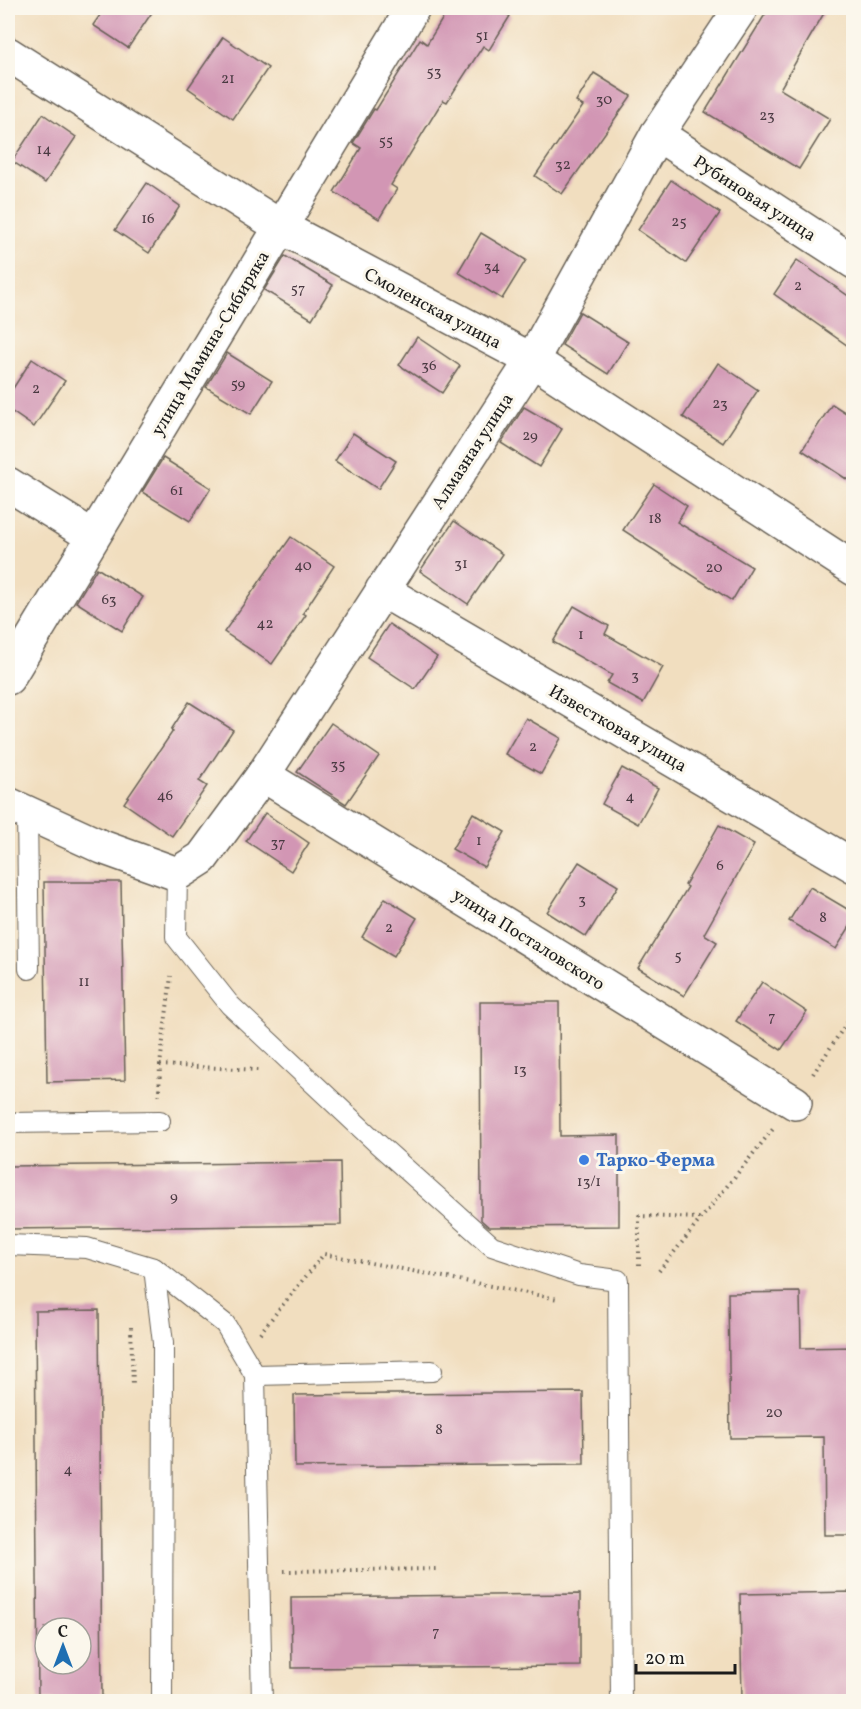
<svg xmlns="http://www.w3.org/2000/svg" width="861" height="1709" viewBox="0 0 861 1709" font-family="Vollkorn,serif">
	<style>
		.building { fill: #d296b4; fill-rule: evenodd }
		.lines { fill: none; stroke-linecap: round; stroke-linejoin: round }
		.service-casing { stroke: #676055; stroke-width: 22 }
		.minor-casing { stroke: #676055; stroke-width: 36 }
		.tertiary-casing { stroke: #676055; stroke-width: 36 }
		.path { stroke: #676055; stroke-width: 4; stroke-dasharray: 1.5 4.5; stroke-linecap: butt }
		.service { stroke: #fff; stroke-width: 20 }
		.minor { stroke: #fff; stroke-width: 33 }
		.tertiary { stroke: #fff; stroke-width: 33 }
		.shop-dot { fill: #3f7fe0; stroke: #fbf7ec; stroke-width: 2 }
		.labels { text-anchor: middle; stroke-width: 6; stroke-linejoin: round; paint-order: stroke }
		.number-label { font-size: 15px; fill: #4a3a42 }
		.street-label { font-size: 18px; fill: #1c1c1c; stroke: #fbf7ec }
		.shop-label { font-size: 18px; font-weight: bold; fill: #366cbe; stroke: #fbf7ec; text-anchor: start }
	</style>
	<rect width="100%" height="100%" fill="#fbf7ec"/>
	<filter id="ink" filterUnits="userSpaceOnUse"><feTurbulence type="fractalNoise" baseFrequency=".0167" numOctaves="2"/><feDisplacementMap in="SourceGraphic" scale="12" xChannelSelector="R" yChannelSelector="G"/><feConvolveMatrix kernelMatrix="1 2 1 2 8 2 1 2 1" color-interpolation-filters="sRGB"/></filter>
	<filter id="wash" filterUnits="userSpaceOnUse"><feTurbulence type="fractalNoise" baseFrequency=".008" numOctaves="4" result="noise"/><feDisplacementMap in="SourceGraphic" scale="24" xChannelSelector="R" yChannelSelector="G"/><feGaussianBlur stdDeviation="1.35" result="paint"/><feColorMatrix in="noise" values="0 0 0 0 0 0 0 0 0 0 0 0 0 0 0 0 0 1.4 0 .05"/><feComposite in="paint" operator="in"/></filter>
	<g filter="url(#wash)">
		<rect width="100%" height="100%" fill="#f1debf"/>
		<g id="blocks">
			<!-- building -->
			<g class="building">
				<polygon points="105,8 155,8 128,48 93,25"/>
				<polygon points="449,8 495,8 510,16 489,50 483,46 447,102 443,100 391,185 397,189 379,219 334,192 361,148 353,143 374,109 376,110 420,39 427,44"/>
				<polygon points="769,8 827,8 780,89 830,119 799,169 705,112"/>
				<polygon points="223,37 268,68 233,119 188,88"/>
				<polygon points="594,73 631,96 562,194 535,176 583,106 576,102"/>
				<polygon points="43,114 76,137 45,183 12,161"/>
				<polygon points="671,180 720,213 686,263 638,230"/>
				<polygon points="147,183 180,206 149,253 115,230"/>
				<polygon points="481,233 526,260 502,299 458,272"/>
				<polygon points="285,256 333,285 312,319 264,290"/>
				<polygon points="797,260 854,300 854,350 774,294"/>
				<polygon points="580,312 628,342 608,374 562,345"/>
				<polygon points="417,337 460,366 442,393 399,365"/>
				<polygon points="227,353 272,381 251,414 206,387"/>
				<polygon points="32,359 65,381 34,427 8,409 8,396"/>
				<polygon points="718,363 758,390 723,443 683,417"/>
				<polygon points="832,404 854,418 854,484 802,450"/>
				<polygon points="524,407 562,429 539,467 501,443"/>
				<polygon points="353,433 396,461 378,489 335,461"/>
				<polygon points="163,458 211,488 190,521 142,492"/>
				<polygon points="654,484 687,506 677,522 752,567 732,601 623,530"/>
				<polygon points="454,521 502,554 468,604 420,571"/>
				<polygon points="291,537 334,566 303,613 306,615 272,664 224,632"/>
				<polygon points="97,568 143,597 122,631 76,602"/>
				<polygon points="574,606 609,626 605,634 663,667 643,703 607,683 612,675 553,642"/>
				<polygon points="389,624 437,657 415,689 367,657"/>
				<polygon points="189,702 233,730 199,781 207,786 172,836 124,803 173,731 171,730"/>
				<polygon points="526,718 561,738 541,774 505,754"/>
				<polygon points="331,723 379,756 346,804 297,772"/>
				<polygon points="622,768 658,788 638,824 602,804"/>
				<polygon points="265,813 309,843 291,871 246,841"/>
				<polygon points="473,813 505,832 484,867 452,849"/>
				<polygon points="719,825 754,845 704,934 717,942 684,996 638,968 688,887 685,885"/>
				<polygon points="579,862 618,886 586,937 547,912"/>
				<polygon points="44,882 121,882 125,1080 47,1082"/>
				<polygon points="810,887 854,913 854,920 836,949 789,921"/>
				<polygon points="385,898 417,918 394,956 362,937"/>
				<polygon points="762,982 807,1012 781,1050 736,1021"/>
				<polygon points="480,1002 559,1002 560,1136 619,1135 619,1226 489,1227 481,1220"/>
				<polygon points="340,1162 341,1225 8,1229 8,1166"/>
				<polygon points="800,1292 801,1348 854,1347 854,1535 825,1535 824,1437 730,1438 728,1293"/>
				<path d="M99 1310 102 1701H38L35 1311ZM45 1628H81V1664H45Z"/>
				<polygon points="583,1392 584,1464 295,1467 294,1395"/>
				<polygon points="854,1592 854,1701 742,1701 740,1594"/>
				<polygon points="580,1594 580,1666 292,1668 291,1597"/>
			</g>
		</g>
	</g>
	<g filter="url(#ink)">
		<use href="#blocks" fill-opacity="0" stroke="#676055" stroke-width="1.5"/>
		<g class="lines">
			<defs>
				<g id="service">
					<polyline points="27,813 29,969"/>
					<polyline points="177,874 176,937 230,1005 378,1144 492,1246 579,1275 618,1280 621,1702"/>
					<polyline points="8,1123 160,1121"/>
					<polyline points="8,1245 87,1248 154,1268 163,1343 162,1702"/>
					<polyline points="154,1268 225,1324 255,1375 432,1371"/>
					<polyline points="255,1375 262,1702"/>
				</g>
				<g id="minor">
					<polyline points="8,54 281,227 532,360 854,569"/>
					<polyline points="657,134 854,262"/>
					<polyline points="8,484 92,536"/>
					<polyline points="382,590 854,866"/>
					<polyline points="263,775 795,1103"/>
					<polyline points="8,804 102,847 177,874 202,858 263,775 532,360 657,134 741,8"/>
				</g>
				<polyline id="tertiary" points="8,678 413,8"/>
			</defs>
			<!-- service casing -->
			<use href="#service" class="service-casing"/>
			<!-- minor casing -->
			<use href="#minor" class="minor-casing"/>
			<!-- tertiary casing -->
			<use href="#tertiary" class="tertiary-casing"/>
			<!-- path -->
			<g class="path">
				<polyline points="160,1065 258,1070"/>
				<polyline points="813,1074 854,1012"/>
				<polyline points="159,1096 160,1065 171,976"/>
				<polyline points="639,1265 639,1216 701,1218"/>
				<polyline points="659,1271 773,1129"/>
				<polyline points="131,1327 133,1386"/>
				<polyline points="260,1333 324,1254 558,1299"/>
				<polyline points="284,1571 440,1569"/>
			</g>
			<!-- service -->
			<use href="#service" class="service"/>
			<!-- minor -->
			<use href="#minor" class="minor"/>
			<!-- tertiary -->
			<use href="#tertiary" class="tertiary"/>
		</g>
	</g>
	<!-- markers -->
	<circle class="shop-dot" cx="584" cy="1160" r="6"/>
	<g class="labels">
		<!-- number labels -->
		<g class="number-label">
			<text x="482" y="40">51</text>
			<text x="434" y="76">53</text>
			<text x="228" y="83">21</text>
			<text x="604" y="104">30</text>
			<text x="767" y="120">23</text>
			<text x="386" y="145">55</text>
			<text x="44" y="154">14</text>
			<text x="563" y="169">32</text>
			<text x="148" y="223">16</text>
			<text x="679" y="226">25</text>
			<text x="492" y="271">34</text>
			<text x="798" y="290">2</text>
			<text x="298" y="293">57</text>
			<text x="429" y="370">36</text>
			<text x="238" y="388">59</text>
			<text x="36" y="393">2</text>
			<text x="720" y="408">23</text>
			<text x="530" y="440">29</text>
			<text x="177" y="495">61</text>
			<text x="655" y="523">18</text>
			<text x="461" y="568">31</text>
			<text x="303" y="570">40</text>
			<text x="714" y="572">20</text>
			<text x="109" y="604">63</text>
			<text x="265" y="628">42</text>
			<text x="581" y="639">1</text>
			<text x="635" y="680">3</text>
			<text x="533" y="751">2</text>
			<text x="338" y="769">35</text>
			<text x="165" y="800">46</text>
			<text x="630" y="801">4</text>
			<text x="479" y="845">1</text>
			<text x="278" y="847">37</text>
			<text x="720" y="870">6</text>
			<text x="582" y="904">3</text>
			<text x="823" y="922">8</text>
			<text x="389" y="932">2</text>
			<text x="678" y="960">5</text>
			<text x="84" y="986">11</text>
			<text x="772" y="1021">7</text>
			<text x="520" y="1074">13</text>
			<text x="589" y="1186">13/1</text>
			<text x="174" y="1201">9</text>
			<text x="774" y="1417">20</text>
			<text x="439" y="1434">8</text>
			<text x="68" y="1474">4</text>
			<text x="436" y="1636">7</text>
		</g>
		<!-- street labels -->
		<g class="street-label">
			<text transform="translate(755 198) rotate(33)" y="6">Рубиновая улица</text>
			<text transform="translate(433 308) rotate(28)" y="6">Смоленская улица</text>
			<text transform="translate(210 343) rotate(-59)" y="6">улица Мамина-Сибиряка</text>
			<text transform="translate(472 451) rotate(-57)" y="6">Алмазная улица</text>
			<text transform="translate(618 728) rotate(30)" y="6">Известковая улица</text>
			<text transform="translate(529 939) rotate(32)" y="6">улица Посталовского</text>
		</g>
		<!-- shop labels -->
		<g class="shop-label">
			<text x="596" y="1166">Тарко-Ферма</text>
		</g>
	</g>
	<!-- margin -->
	<rect width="861" height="1709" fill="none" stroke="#fbf7ec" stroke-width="30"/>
	<!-- north arrow -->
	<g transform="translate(63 1646)"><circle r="28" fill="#fbf7ec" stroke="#a29f99" stroke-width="1.5"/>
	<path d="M0-4.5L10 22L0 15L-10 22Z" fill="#1f6fb2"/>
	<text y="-9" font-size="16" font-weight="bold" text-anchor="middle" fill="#1c1c1c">С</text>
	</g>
	<!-- scale -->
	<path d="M636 1664v9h99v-9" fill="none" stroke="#1c1c1c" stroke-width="3"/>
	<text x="645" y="1664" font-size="18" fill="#1c1c1c" stroke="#fbf7ec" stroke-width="4.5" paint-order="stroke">20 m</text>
</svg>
